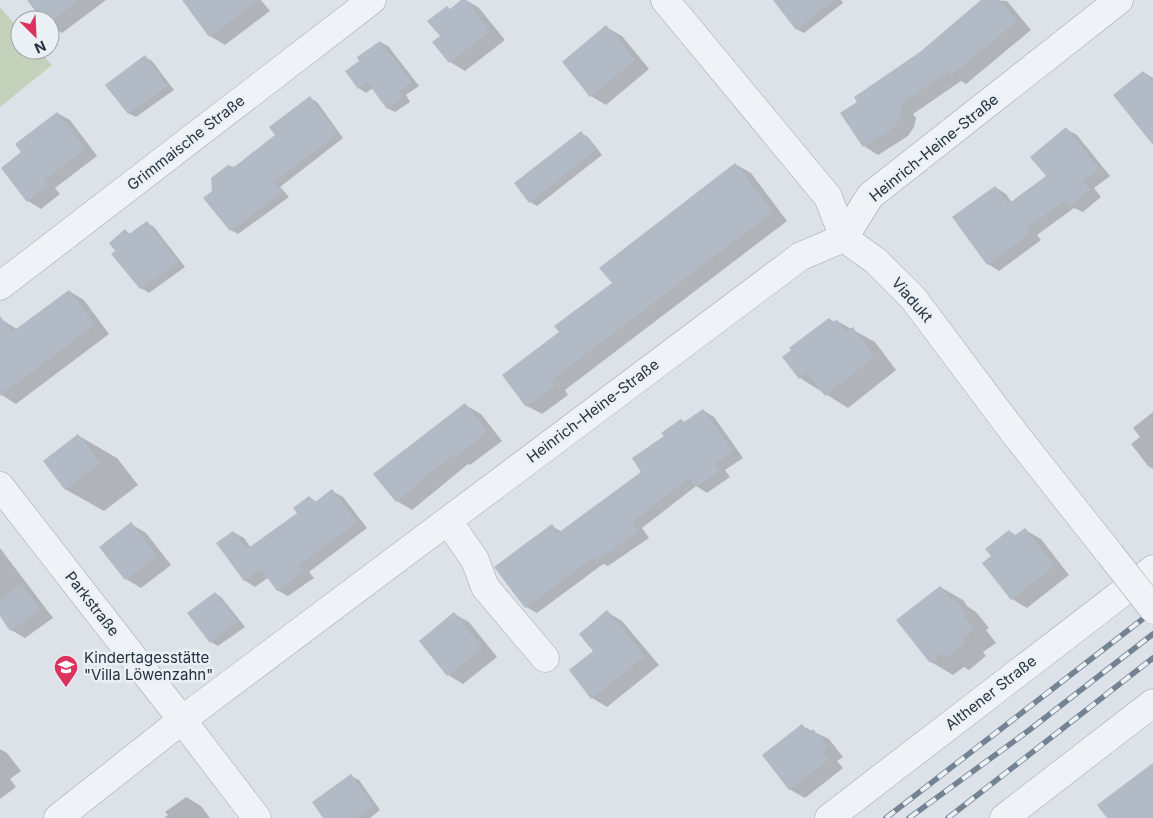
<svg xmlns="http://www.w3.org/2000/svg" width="1153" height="818" viewBox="0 0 1153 818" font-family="Inter,sans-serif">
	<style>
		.green { fill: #c4d2bc }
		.shadow { fill: #0003 }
		.building { fill: #b2bbc5 }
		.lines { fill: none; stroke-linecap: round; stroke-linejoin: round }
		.minor-casing { stroke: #a1a9b2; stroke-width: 29 }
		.minor { stroke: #eff2f6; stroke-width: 28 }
		.rail-casing { stroke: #738393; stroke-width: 5.5 }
		.rail { stroke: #ebf0f5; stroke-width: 4; stroke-dasharray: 11; stroke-linecap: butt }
		.minor-bridge-casing { stroke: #a1a9b2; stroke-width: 29; stroke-linecap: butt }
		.minor-bridge { stroke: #eff2f6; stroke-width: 28 }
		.labels { text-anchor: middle; stroke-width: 5; stroke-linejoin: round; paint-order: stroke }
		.street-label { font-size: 15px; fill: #24313f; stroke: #ebf0f5 }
		.poi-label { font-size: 15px; fill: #24313f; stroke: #ebf0f5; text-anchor: start }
	</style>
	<rect width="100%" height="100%" fill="#dce2e8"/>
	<!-- green -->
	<polygon class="green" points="0,7 20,30 20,50 38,50 52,65 0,107"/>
	<!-- shadow -->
	<g class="shadow">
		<polygon points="28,0 106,0 62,33 50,26 50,20 44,20"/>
		<polygon points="183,0 261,0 270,11 225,45 210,36"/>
		<polygon points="463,0 466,0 479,8 505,40 465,71 450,62 433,42 442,36 451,10"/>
		<polygon points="774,0 841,0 843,3 804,33 796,29"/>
		<polygon points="983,0 1007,1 1031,30 966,84 961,81 913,114 916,118 914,127 908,136 878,155 864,146 842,114 859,103"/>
		<polygon points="606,27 622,36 649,69 606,105 591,96"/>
		<polygon points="380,42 388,46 419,86 406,95 410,102 395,112 387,108 373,88 366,93 359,88 347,71 361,61"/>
		<polygon points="145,57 152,61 174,90 136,117 128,113"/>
		<polygon points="1143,72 1153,78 1153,141"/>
		<polygon points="310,98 317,102 343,138 280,187 289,197 238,234 231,230 213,192 234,168 276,135"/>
		<polygon points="57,113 70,120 97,156 55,188 60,194 41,209 28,201 2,168 23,152"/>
		<polygon points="1066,129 1077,135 1110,176 1094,188 1101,197 1083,212 1074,208 1037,235 1041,240 999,271 988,264 995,187 1006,194 1012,203 1048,177"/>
		<polygon points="581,133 588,137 602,155 537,206 530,202"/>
		<polygon points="735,164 751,173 787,221 565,390 568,395 542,414 527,406 560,332 613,284"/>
		<polygon points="147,223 154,227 185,267 149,293 141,288 113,254 117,251 125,231 131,234"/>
		<polygon points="69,291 84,300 109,334 16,404 0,394 0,320 1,319 18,330"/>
		<polygon points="829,319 835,322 837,321 875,342 896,370 848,408 800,378"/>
		<polygon points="465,405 481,414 502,441 470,465 468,464 412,510 397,501 375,474"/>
		<polygon points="703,410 714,417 743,458 725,470 730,477 707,493 696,486 642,528 649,538 608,566 603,564 537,613 526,607 552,526 562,532 643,472 665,437 681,420 686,423"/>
		<polygon points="1153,412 1153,469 1148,466 1131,444 1140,437 1133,428"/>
		<polygon points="79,436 117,458 138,485 104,511 65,489"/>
		<polygon points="332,491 343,497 367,528 309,572 314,578 288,596 277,590 269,577 255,587 244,580 233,532 244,538 251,548 298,514 309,497 317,502"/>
		<polygon points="131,524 146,533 171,565 141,588 126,579"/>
		<polygon points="1025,530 1041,539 1069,575 1027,608 1012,599 993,556 1009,531 1017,536"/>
		<polygon points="0,548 53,618 25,638 11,630 0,614"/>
		<polygon points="940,587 963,600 967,606 976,612 989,628 986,630 996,643 983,652 986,656 969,670 964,667 953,675 931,662"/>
		<polygon points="215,593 222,598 245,627 218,646 211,642"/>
		<polygon points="607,612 622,621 659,665 607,707 592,698 571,670 595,651"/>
		<polygon points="454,614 469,622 497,657 463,684 448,675 420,641"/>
		<polygon points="802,726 829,739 843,757 837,761 843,768 805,798 789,789"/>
		<polygon points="0,749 7,753 21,771 10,779 16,787 0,799"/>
		<polygon points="351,776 359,780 380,810 370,818 325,818"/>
		<polygon points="186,797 201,806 210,818 164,818 168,815 165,812"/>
	</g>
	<!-- building -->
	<g class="building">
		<polygon points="27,0 79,0 50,22 50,20 42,20"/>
		<polygon points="182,0 258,0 209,37"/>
		<polygon points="461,0 466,0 490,31 449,63 432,42 440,36 427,21 447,6 450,9"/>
		<polygon points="773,0 834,0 796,30"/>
		<polygon points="981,0 1000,0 1017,21 950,76 947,72 900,105 902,109 900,119 893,128 863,147 840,113 857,102 854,97 920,52"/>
		<polygon points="606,25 635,60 590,97 562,62"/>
		<polygon points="380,41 412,82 399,91 403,97 387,109 367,82 358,89 345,71 359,61 357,57"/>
		<polygon points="145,55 167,86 128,114 105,85"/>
		<polygon points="1143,71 1153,83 1153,145 1113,95"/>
		<polygon points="310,96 337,134 273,182 282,193 230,231 203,198 212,191 211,178 228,165 234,167 275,135 269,127"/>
		<polygon points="57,112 85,149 43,181 48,186 27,202 1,168 21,152 15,144"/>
		<polygon points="1066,127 1099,169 1083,181 1090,190 1070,207 1065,200 1027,228 1031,233 987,265 952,217 995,186 1008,204 1046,176 1030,157"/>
		<polygon points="581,131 596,150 529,203 514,183"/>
		<polygon points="735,163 773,212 550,381 554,386 526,407 502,375 559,332 554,326 612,283 599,268"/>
		<polygon points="147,221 178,262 140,289 111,254 115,251 109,243 125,229 129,234"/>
		<polygon points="69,290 95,325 0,396 0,316 12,332"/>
		<polygon points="829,318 832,322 837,320 846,332 853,327 874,357 825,396 807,373 799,379 782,357 791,350 789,348"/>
		<polygon points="465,403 487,432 454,458 452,455 396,502 373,474"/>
		<polygon points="703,409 733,451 715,464 720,471 696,487 689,478 632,522 639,531 596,561 593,557 525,608 494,567 552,524 558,533 641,472 632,458 664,436 661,433 681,419 684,422"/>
		<polygon points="78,434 100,463 65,490 43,461"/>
		<polygon points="332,489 357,522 299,565 304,571 277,591 261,569 244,581 216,543 233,531 247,549 297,513 293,508 309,496 315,502"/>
		<polygon points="131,522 157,556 125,580 99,547"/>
		<polygon points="1025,528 1054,566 1011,600 982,563 991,556 985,549 1009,530 1014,536"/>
		<polygon points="22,584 40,610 10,631 0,616 0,600"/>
		<polygon points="940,586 951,600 954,597 967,615 964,617 974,630 961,639 965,643 946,658 943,653 930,663 896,620"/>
		<polygon points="215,592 238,622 210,643 187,613"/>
		<polygon points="607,610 645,656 591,699 569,670 593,651 579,634"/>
		<polygon points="454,612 483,648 447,676 419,641"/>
		<polygon points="802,724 809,733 813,729 828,748 823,752 829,759 789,790 762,755"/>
		<polygon points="1153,763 1153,818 1107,818 1097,805"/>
		<polygon points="351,774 374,806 357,818 323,818 312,802"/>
	</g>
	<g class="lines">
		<defs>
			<g id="minor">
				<polyline points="665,0 828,197 844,238 876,261 913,298 1015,434 1110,554"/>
				<polyline points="0,286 372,0"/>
				<polyline points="0,486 182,720 257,818"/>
				<polyline points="448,521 475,560 485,587 545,658"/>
				<polyline points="58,818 182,720 801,256 844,238 870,196 1119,0"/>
				<polyline points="829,818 1153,569"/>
				<polyline points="1004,818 1153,703"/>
			</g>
		</defs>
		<!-- minor casing -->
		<use href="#minor" class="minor-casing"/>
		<!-- minor -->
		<use href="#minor" class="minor"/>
		<defs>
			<g id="rail">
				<polyline points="886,818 1153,611"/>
				<polyline points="909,818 1028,731 1153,634"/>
				<polyline points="948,818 1153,658"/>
			</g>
		</defs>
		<!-- rail casing -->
		<use href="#rail" class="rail-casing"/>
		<!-- rail -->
		<use href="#rail" class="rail"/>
		<defs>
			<polyline id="minor-bridge" points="1110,554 1153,609"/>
		</defs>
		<!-- minor-bridge casing -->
		<use href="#minor-bridge" class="minor-bridge-casing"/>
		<!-- minor-bridge -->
		<use href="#minor-bridge" class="minor-bridge"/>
	</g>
	<!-- icons -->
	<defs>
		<symbol id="school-pin" viewBox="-11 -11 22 30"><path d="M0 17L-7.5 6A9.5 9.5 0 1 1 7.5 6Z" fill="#db3260" stroke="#ebf0f5"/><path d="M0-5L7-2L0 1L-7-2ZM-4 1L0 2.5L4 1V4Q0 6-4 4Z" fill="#fff"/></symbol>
	</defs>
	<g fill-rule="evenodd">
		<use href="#school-pin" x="52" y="653" width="28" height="38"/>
	</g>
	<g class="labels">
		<!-- street labels -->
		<g class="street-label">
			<text transform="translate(186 143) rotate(-38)" y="5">Grimmaische Straße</text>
			<text transform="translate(934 148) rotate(-39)" y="5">Heinrich-Heine-Straße</text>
			<text transform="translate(912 300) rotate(49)" y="5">Viadukt</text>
			<text transform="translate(593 411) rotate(-37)" y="5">Heinrich-Heine-Straße</text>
			<text transform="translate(92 604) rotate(52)" y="5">Parkstraße</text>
			<text transform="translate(991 693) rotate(-38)" y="5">Althener Straße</text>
		</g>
		<!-- poi labels -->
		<g class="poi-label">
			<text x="84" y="663">Kindertagesstätte<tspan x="84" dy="17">"Villa Löwenzahn"</tspan></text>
		</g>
	</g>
	<!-- north arrow -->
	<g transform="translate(35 35) rotate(156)"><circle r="24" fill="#ebf0f5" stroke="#9ba4ac"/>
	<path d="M0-4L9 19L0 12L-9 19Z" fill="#db3260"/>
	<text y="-8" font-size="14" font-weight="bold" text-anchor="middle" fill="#24313f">N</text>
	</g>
</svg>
